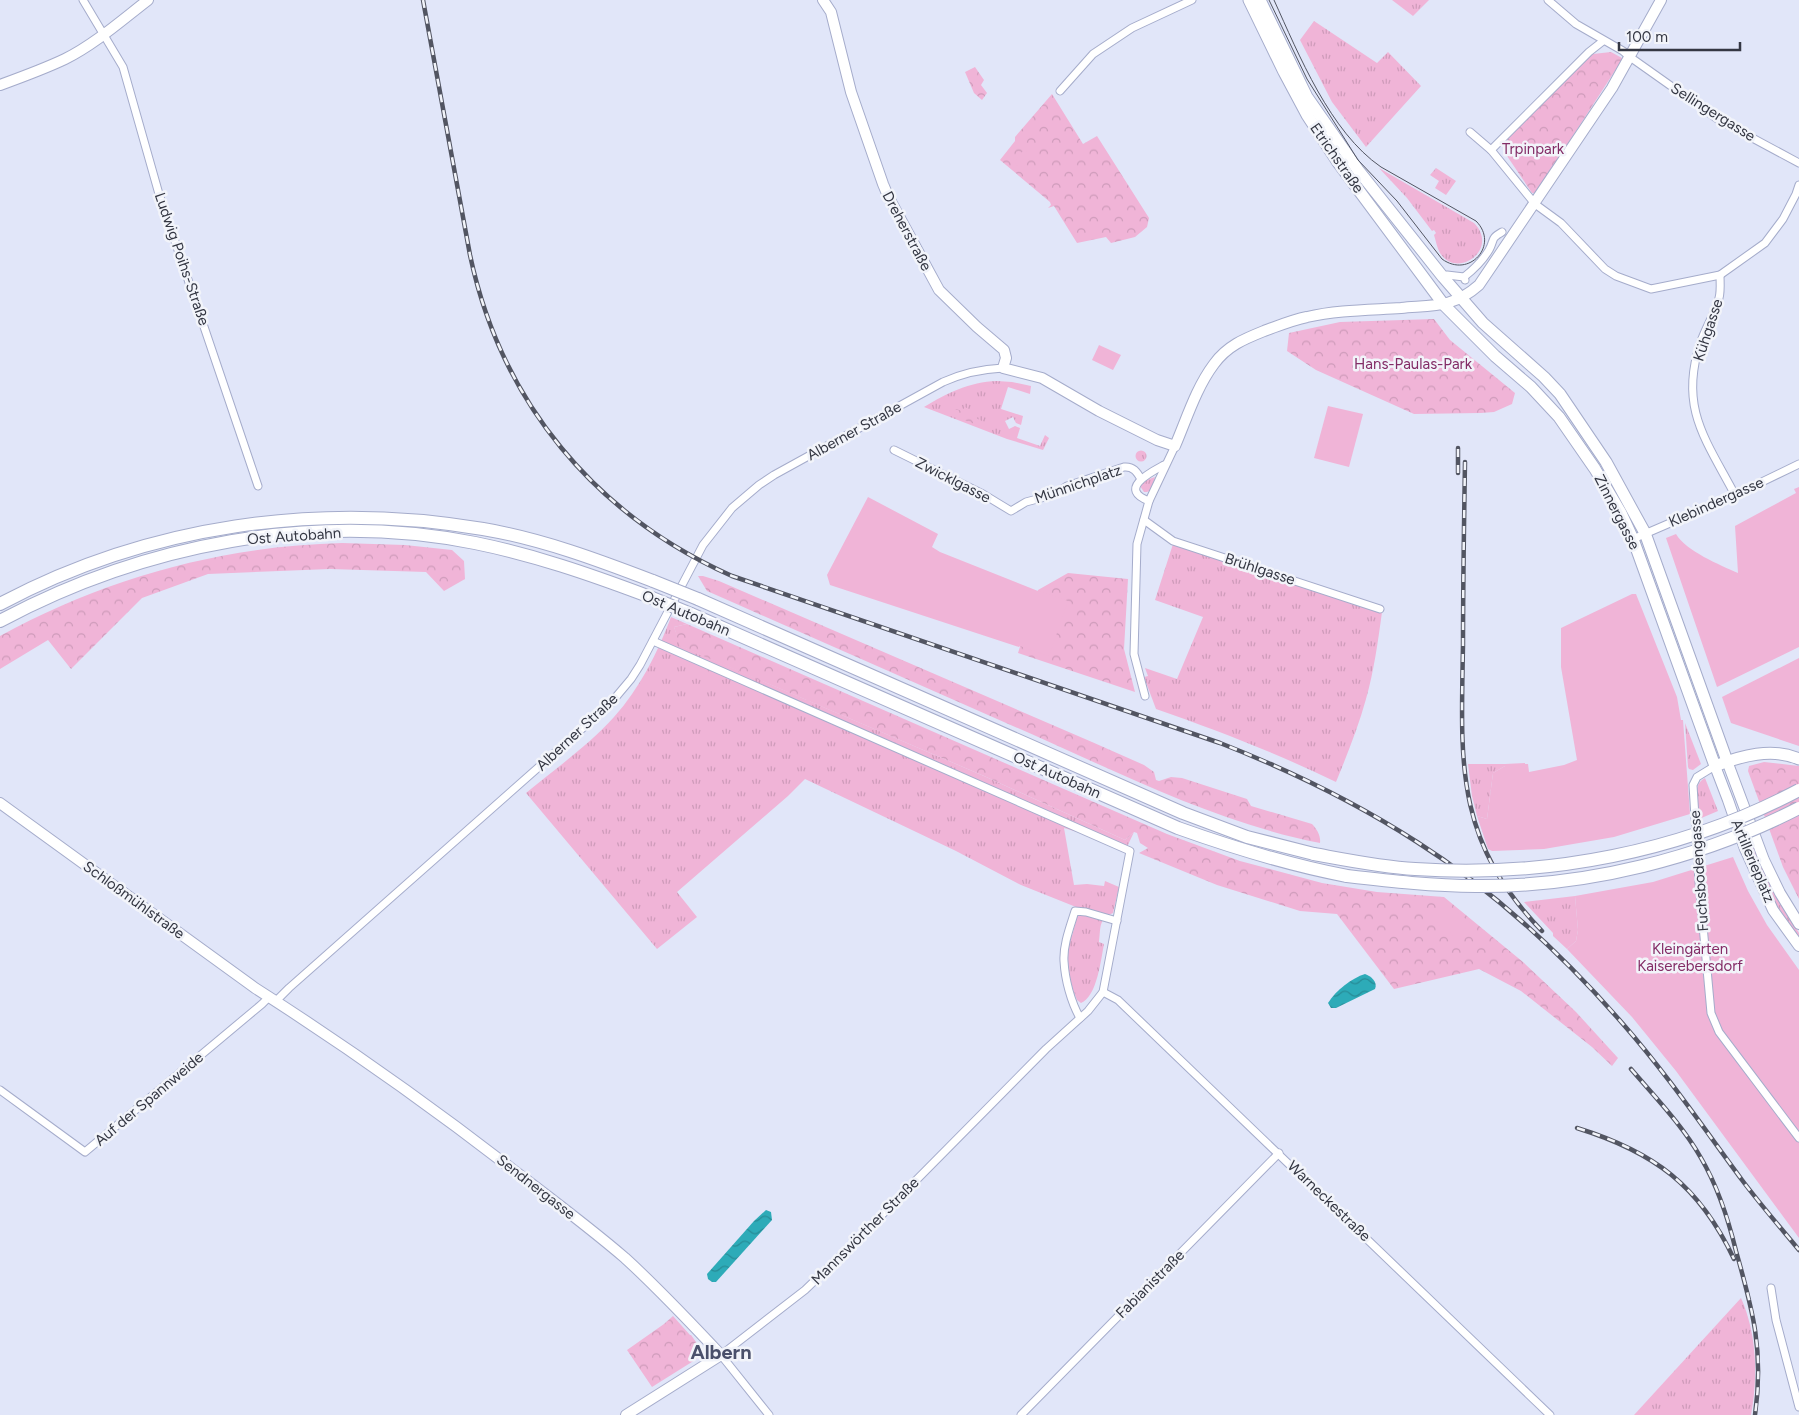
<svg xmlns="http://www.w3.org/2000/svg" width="1799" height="1415" viewBox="0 0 1799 1415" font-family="Figtree,sans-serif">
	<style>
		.grass { fill: url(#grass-tufts) }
		.forest { fill: url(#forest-crowns) }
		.garden { fill: #f0b4d7 }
		.water { fill: url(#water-waves) }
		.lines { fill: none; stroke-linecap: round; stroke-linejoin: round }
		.street-casing { stroke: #a5accb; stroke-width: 9 }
		.secondary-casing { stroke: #a5accb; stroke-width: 12 }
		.primary-casing { stroke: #a5accb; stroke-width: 13 }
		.highway-casing { stroke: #a5accb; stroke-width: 14 }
		.street { stroke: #fff; stroke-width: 7 }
		.secondary { stroke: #fff; stroke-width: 10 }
		.primary { stroke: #fff; stroke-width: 11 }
		.highway { stroke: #fff; stroke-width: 12 }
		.tram { stroke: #525562; stroke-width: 1 }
		.rail-casing { stroke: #525562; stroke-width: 4.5 }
		.rail { stroke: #f2f4fa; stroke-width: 2.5; stroke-dasharray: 8; stroke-linecap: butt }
		.highway-bridge-casing { stroke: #a5accb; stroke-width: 14; stroke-linecap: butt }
		.highway-bridge { stroke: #fff; stroke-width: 12 }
		.labels { text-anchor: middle; stroke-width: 5; stroke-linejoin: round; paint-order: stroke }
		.street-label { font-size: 15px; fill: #343743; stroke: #f2f4fa }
		.park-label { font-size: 15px; fill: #832c66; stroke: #f2f4fa }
		.district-label { font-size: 20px; font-weight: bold; fill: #4a506b; stroke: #f2f4fa }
	</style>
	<defs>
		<pattern id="grass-tufts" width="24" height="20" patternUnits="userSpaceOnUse" patternTransform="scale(1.25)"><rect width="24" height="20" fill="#f0b4d7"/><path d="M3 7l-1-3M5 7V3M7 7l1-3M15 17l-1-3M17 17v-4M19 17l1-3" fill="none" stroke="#ce9bba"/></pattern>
		<pattern id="forest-crowns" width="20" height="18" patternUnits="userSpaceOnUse" patternTransform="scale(1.25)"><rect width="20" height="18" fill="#f0b4d7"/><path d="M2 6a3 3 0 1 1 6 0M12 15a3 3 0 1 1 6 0" fill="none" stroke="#ce9bba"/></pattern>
		<pattern id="water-waves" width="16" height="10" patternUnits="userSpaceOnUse" patternTransform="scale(1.25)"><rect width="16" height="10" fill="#2dabb8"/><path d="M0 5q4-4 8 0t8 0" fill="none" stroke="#278c97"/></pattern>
	</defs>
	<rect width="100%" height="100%" fill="#e1e6f9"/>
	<!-- grass -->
	<g class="grass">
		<polygon points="1392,0 1429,0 1413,16"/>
		<polygon points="1314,21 1377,63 1388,52 1421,86 1366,147 1332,102 1300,40"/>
		<path d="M1379 168 1474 223C1500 249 1457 280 1440 253 1437 248 1436 241 1434 235L1436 233 1434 230 1432 231 1407 198Z"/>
		<polygon points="1436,168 1456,181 1446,195 1435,188 1439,181 1430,175"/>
		<path d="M997 381 1012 382 1031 386 1030 394 1008 387 1001 409 1023 416 1021 425 1016 423 1013 417 1005 421 1009 429 1015 426 1020 428 1017 438 1040 446 1045 435 1049 438 1043 450 1007 439 924 407C947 393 969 382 997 381Z"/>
		<circle cx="1141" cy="456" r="5.5"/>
		<polygon points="1155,477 1151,490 1147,492 1144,492 1140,486 1143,481"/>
		<path d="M1173 544 1382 612C1378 641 1374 671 1366 699 1358 728 1347 755 1336 782 1276 753 1219 731 1156 709L1144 677 1148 676 1145 668 1177 679 1203 617 1155 600Z"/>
		<path d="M671 617 687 624 674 627 681 646 984 776 1125 840 1134 832 1127 847 1064 828 1074 885 1087 884 1104 886 1105 881 1119 887 1113 913C1098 919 1101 928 1099 942L1104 944C1101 959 1097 997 1081 1003L1077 1000C1068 979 1066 959 1070 936H1072L1077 917 1076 907 1021 885 956 851 805 779 788 796 677 892 697 917 657 949 526 793C554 770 590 744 614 717 640 688 657 654 671 617Z"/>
		<polygon points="1685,723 1701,764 1693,770 1689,769 1688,767"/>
		<polygon points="1468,764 1505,764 1505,766 1493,773 1487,819 1477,816 1472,796"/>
		<path d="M1705 778 1718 811 1699 819C1698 806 1691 785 1705 778Z"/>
		<polygon points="1752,842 1775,895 1799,933 1799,939 1774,901 1748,843"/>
		<polygon points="1575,896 1578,930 1576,941 1567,949 1553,936 1553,933 1524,902"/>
		<path d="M1741 1298C1757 1334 1758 1377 1751 1415H1634Z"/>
	</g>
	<!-- forest -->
	<g class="forest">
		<polygon points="1611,52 1622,58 1622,63 1618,66 1536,193 1532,193 1505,153 1508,137 1584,61 1593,54"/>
		<polygon points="975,67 984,80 981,85 987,93 982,100 974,93 965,72"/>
		<polygon points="1052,94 1083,144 1097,136 1149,218 1147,227 1135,237 1111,243 1106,237 1077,243 1054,206 1048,208 1051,205 1050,202 1000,160 1015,141 1015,137"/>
		<polygon points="1434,319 1450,340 1515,393 1512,404 1494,412 1481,413 1414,414 1316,370 1287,351 1289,333 1340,322"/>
		<polygon points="965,407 972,411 971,417 973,418 974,415 976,416 976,418 982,421 980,426 953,416 956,409 962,411"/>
		<path d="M342 543 405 545 452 550 464 561 465 579 444 591 426 572 330 569 208 574 142 598 71 669 48 640 0 669V636C105 578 222 546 342 543Z"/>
		<polygon points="1068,573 1128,579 1124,649 1135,692 1018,653 1038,590"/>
		<path d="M698 576H703L719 581 1092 742 1144 765 1154 772 1156 780 1159 781 1171 777 1182 778 1247 799 1251 806 1312 824C1317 829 1321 836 1320 843 1224 824 1136 781 1047 741 934 691 820 641 707 591Z"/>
		<polygon points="687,624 1167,834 1240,861 1322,883 1377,892 1444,897 1523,962 1576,1012 1618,1058 1612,1066 1592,1047 1521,991 1479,969 1394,989 1337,914 1300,911 1217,885 1139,853 1148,848 1140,843 1137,833 1134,832 1125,840 984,776 680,646 674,627"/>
		<polygon points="1764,762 1799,766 1799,899 1783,867 1748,771 1749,766"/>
		<polygon points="673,1316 690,1335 691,1335 704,1353 703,1355 652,1387 627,1350 664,1324"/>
	</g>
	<!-- garden -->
	<g class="garden">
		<polygon points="1024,150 1029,153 1029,159 1025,165 1019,167 1015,164 1018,156"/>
		<polygon points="1099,345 1121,355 1113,370 1092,360"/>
		<polygon points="1328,406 1363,414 1349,467 1314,458"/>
		<path d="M1799 487V647L1717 687 1666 538 1676 534C1686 551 1720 565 1738 573L1735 526 1796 493 1794 489Z"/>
		<polygon points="868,497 938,534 932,547 940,552 1038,591 1068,601 1049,656 1020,646 1019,647 830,585 827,575"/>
		<polygon points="1632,594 1636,594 1677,697 1681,720 1683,720 1690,814 1614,837 1544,849 1492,851 1488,849 1477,816 1487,819 1493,773 1505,766 1505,764 1525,763 1525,764 1528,764 1529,772 1564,765 1577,760 1561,667 1561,628"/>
		<polygon points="1799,658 1799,746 1731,723 1722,697"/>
		<polygon points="1733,857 1748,891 1767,925 1799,970 1799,1238 1676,1071 1632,1017 1567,949 1576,941 1578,930 1575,896 1653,882"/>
		<polygon points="1444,903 1470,922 1458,939 1432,919"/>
	</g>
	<!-- water -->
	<g class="water">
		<path d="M1365 974C1371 976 1378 982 1375 989L1336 1008H1331L1328 1003C1336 990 1352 978 1365 974Z"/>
		<polygon points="766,1210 771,1212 772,1220 716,1282 712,1282 708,1279 707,1274 754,1221"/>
	</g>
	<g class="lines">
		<defs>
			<g id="street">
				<polyline points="83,0 123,67 159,194 258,486"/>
				<polyline points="1548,0 1576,24 1623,51 1630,57 1719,120 1799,163"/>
				<polyline points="1060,91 1093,54 1132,28 1192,0"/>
				<polyline points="1470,132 1491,150 1535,204 1561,223 1605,269 1616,276 1651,289 1720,275 1765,243 1783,219 1796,194 1799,185"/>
				<polyline points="1491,150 1589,52 1603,41"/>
				<polyline points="1447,275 1464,277 1465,280"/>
				<path d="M1720 275C1720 282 1721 291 1719 298 1715 314 1705 328 1700 344 1679 408 1706 440 1735 495"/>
				<path d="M1464 277C1473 270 1483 260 1489 250 1495 239 1490 239 1502 232"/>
				<path d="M894 450 983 494 1011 511 1026 502 1056 494 1067 486 1124 467C1133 466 1137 472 1141 479"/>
				<path d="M1149 501C1117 489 1151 472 1164 465"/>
				<polyline points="1144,520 1173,541 1380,609"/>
				<polyline points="1633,539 1735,495 1799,464"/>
				<polyline points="653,641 1130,851 1103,992 1088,1011 1046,1049 854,1243 805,1290 721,1355 769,1415"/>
				<polyline points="1145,696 1134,654 1137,544 1149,501 1175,446"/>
				<polyline points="1715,766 1697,777 1693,785 1699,882 1711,1013 1719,1032 1799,1138"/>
				<polyline points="1103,992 1118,1000 1550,1415"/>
				<path d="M276 1001 289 988 610 704 631 679 640 665 703 545 732 508 759 485 774 475 943 382C963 373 981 369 1003 368"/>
				<path d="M1080 1018C1071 1002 1065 980 1064 961 1063 945 1070 927 1075 911L1086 912 1117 921"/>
				<polyline points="0,1090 85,1152 262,1004 269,997"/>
				<polyline points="1771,1288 1776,1320 1799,1407"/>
				<polyline points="1021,1415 1279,1153"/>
			</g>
			<g id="secondary">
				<path d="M823 0 831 12 851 92 883 184 888 196 939 290 977 327 1004 350 1006 358 1003 368 1042 378 1099 411 1157 440 1175 446C1187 418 1196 388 1214 364 1227 346 1244 339 1264 331 1278 326 1292 320 1307 317 1337 310 1370 310 1401 308 1434 305 1453 308 1479 285L1612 88 1661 0"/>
				<path d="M0 85C22 77 44 69 65 59 95 44 122 20 148 0"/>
				<polyline points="1727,761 1764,860 1780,893 1799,924"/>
				<polyline points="1715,766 1728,800 1745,849 1773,910 1799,946"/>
				<path d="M0 803 255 988C343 1044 429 1105 512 1169 550 1198 589 1227 625 1258 659 1289 690 1322 721 1355L626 1415"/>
			</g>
			<g id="primary">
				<path d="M1249 0 1284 72 1307 115 1337 161 1444 305 1495 356 1531 387 1559 417 1595 469 1621 513 1633 539 1715 766C1741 756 1772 747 1799 759"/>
				<polyline points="1260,0 1307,97 1358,170 1443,277 1483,323 1544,377 1560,394 1606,462 1645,533 1727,761"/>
			</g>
			<g id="highway">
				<polyline points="698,599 1183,813 1247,837 1314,854"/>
				<path d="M0 604C148 525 319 501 483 529 542 539 598 560 653 581"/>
				<path d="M691 614 1178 828C1234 848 1289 865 1347 876"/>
				<path d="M0 621C144 544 314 511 475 543 534 555 589 574 645 595"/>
			</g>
		</defs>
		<!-- street casing -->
		<use href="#street" class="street-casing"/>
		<!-- secondary casing -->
		<use href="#secondary" class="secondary-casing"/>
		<!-- primary casing -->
		<use href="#primary" class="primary-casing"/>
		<!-- highway casing -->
		<use href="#highway" class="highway-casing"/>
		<!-- street -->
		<use href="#street" class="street"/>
		<!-- secondary -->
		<use href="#secondary" class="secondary"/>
		<!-- primary -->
		<use href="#primary" class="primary"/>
		<!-- highway -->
		<use href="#highway" class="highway"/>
		<!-- tram -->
		<path class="tram" d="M1269 0 1307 79 1358 160 1397 201 1442 259C1469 279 1500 245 1476 221L1381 167C1330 132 1299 55 1274 0"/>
		<defs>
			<g id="rail">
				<path d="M423 0 470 255C501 402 595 515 732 576L1220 743C1289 770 1355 802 1417 842 1494 891 1563 955 1623 1024 1666 1073 1703 1127 1742 1180 1760 1204 1780 1227 1799 1250"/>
				<path d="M1465 462C1464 523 1463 584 1463 645 1461 762 1454 840 1542 931"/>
				<polyline points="1458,473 1458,448"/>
				<path d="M1631 1069C1656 1098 1683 1126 1701 1158 1718 1187 1728 1218 1736 1251 1753 1311 1764 1351 1755 1415"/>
				<path d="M1577 1128C1654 1152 1699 1185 1734 1259"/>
			</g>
		</defs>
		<!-- rail casing -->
		<use href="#rail" class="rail-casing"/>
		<!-- rail -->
		<use href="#rail" class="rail"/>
		<defs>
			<g id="highway-bridge">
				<polyline points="653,581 698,599"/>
				<polyline points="645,595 691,614"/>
				<path d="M1314 854C1347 860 1381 867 1415 869 1546 878 1682 852 1799 790"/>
				<path d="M1347 876C1390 881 1433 886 1476 886 1586 887 1702 858 1799 808"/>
			</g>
		</defs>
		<!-- highway-bridge casing -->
		<use href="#highway-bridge" class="highway-bridge-casing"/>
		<!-- highway-bridge -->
		<use href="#highway-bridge" class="highway-bridge"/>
	</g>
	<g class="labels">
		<!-- street labels -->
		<g class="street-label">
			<text transform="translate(1713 112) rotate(32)" y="5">Sellingergasse</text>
			<text transform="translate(1337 158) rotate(55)" y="5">Etrichstraße</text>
			<text transform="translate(907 231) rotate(62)" y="5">Dreherstraße</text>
			<text transform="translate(182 259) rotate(71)" y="5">Ludwig Poihs-Straße</text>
			<text transform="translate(1708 330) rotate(-72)" y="5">Kühgasse</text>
			<text transform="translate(854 431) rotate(-29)" y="5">Alberner Straße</text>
			<text transform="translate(953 480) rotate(27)" y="5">Zwicklgasse</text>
			<text transform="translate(1078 484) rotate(-19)" y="5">Münnichplatz</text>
			<text transform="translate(1716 502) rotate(-24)" y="5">Klebindergasse</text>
			<text transform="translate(1617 512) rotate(63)" y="5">Zinnergasse</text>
			<text transform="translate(294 536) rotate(-4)" y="5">Ost Autobahn</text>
			<text transform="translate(1260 569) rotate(18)" y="5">Brühlgasse</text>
			<text transform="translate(686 613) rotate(23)" y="5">Ost Autobahn</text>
			<text transform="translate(577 732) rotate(-43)" y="5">Alberner Straße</text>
			<text transform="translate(1057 775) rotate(24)" y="5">Ost Autobahn</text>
			<text transform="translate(1753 861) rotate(67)" y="5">Artillerieplatz</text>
			<text transform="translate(1699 871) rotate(-94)" y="5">Fuchsbodengasse</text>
			<text transform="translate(134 900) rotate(36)" y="5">Schloßmühlstraße</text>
			<text transform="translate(149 1099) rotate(-40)" y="5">Auf der Spannweide</text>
			<text transform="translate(536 1187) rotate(38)" y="5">Sendnergasse</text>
			<text transform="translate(1329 1201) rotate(44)" y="5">Warneckestraße</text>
			<text transform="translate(865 1231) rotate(-45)" y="5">Mannswörther Straße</text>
			<text transform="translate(1150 1284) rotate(-45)" y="5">Fabianistraße</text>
		</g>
		<!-- park labels -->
		<g class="park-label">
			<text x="1533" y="154">Trpinpark</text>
			<text x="1413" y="369">Hans-Paulas-Park</text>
			<text x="1690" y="954">Kleingärten<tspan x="1690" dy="17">Kaiserebersdorf</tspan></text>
		</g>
		<!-- district labels -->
		<g class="district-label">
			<text x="721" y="1359">Albern</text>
		</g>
	</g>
	<!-- scale -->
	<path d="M1619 42v8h121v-8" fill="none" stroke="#343743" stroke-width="2.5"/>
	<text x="1626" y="42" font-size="15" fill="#343743" stroke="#f2f4fa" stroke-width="4" paint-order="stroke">100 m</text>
</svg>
